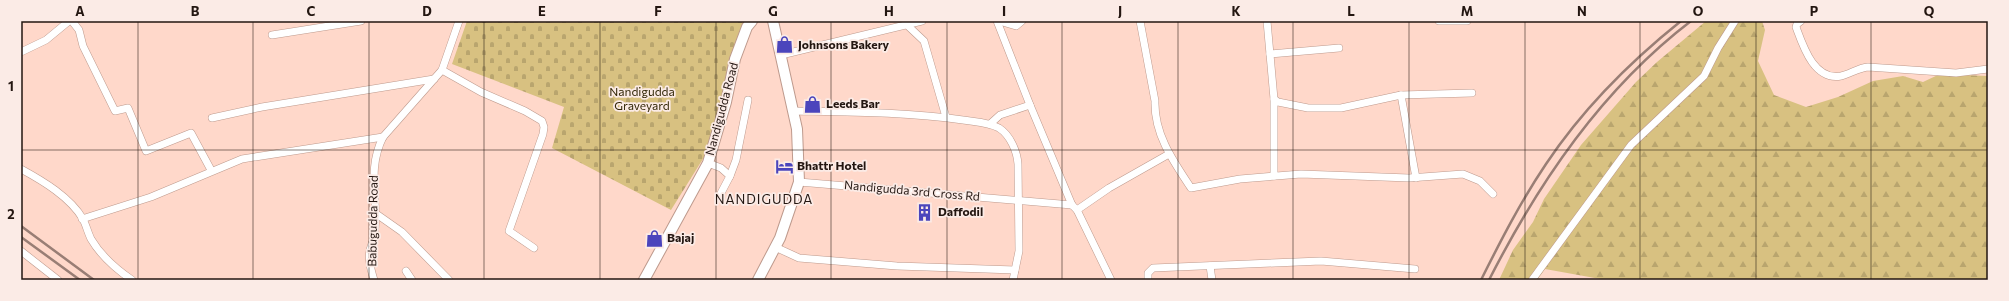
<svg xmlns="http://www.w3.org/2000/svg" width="2009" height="301" viewBox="0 0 2009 301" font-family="Commissioner,sans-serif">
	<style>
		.forest { fill: url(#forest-firs) }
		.cemetery { fill: url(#cemetery-stones) }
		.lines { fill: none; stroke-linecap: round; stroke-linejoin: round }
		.street-casing { stroke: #be9a8d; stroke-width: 8 }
		.secondary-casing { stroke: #be9a8d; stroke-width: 12 }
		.street { stroke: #fff; stroke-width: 7 }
		.secondary { stroke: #fff; stroke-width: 10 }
		.rail { stroke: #997e75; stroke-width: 2.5 }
		.grid { fill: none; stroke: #231611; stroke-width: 1; stroke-opacity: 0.55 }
		.labels { text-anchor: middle; stroke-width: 3.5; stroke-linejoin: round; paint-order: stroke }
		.poi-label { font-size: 12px; font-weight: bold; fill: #231611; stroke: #fbebe6; text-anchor: start }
		.park-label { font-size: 12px; fill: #332808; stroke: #fbebe6 }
		.street-label { font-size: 12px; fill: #231611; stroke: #fbebe6 }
		.neighbourhood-label { font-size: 13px; letter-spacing: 1px; fill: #231611; stroke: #fbebe6 }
		.neatline { fill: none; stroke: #231611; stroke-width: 1.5 }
		.grid-label { font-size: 13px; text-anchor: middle; font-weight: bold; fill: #231611 }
	</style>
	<defs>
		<pattern id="forest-firs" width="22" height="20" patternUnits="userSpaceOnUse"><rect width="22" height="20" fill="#d8c181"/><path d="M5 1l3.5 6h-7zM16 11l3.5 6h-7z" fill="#b9a56e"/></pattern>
		<pattern id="cemetery-stones" width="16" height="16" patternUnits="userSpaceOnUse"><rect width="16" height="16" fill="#d8c181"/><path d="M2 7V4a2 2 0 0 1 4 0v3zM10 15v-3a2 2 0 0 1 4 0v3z" fill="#b9a56e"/></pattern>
	</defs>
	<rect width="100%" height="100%" fill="#ffd8ca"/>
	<!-- forest -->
	<polygon class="forest" points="1706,21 1762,21 1765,30 1758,61 1774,95 1806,107 1838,97 1873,81 1903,76 1923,82 1940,74 1988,76 1988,280 1606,280 1545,269 1537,280 1499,280 1513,250 1533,222 1544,199 1581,145 1636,82 1657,62"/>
	<!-- cemetery -->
	<polygon class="cemetery" points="467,21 746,21 728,65 723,98 706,154 671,210 552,148 564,107 452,64"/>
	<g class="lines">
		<defs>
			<g id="street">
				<polyline points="72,21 79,30 83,46 115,111 128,108 146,151 191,133 211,170"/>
				<polyline points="999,21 1016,26 1022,21"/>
				<path d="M1140 21 1155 101C1154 134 1173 161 1191 188L1240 179 1301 174 1409 178 1463 174 1480 181 1493 194"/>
				<polyline points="1267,21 1274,99 1278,102 1308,108 1341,108 1401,95 1472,93"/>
				<polyline points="1439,21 1467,21"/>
				<path d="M1801 21 1797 24 1796 27C1803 46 1814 81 1841 76 1850 74 1858 68 1868 67L1956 73 1988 69"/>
				<polyline points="907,25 924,41 946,117"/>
				<polyline points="272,35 361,21"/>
				<polyline points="21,52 46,40 69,21"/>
				<polyline points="1270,54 1339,48"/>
				<polyline points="781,55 922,21"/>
				<polyline points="442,70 481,92 525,111 542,121 544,127 543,134 509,231 534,248"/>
				<polyline points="1401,95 1416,178"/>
				<polyline points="1274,99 1274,176"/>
				<polyline points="1030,105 1072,205 1077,210 1111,280"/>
				<path d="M794 111C850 112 907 112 963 120 975 122 988 122 999 128 1010 135 1017 151 1018 164L1019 251 1013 280"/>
				<polyline points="212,118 262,107 434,79"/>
				<polyline points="990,124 1000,115 1030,105 997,21"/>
				<polyline points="708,163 721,168 730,176 721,193"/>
				<path d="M21 169C43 181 70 197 83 219 86 225 88 233 91 239 101 256 116 269 132 280"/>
				<polyline points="730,176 736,160 748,100"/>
				<polyline points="799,182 1072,205"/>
				<polyline points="1077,210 1109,188 1169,154"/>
				<polyline points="375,213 402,232 449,280"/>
				<polyline points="82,219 151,197 242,159 383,137"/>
				<polyline points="775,247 799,258 897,266 1015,270"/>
				<polyline points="21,251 58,280"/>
				<polyline points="1210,266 1212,280"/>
				<polyline points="406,271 412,280"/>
				<path d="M374 280C371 270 368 260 370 250 372 243 375 236 375 229 378 196 367 169 383 137L442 70 459 21"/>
				<polyline points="1148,280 1148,273 1153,268 1321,261 1415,269"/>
				<polyline points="1532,280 1631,145 1704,76 1718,48 1735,21"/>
			</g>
			<g id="secondary">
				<polyline points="644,280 708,163 726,102 735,59 747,27 752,21"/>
				<polyline points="758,280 780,238 799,182 797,129 773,21"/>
			</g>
		</defs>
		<!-- street casing -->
		<use href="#street" class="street-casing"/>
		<!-- secondary casing -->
		<use href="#secondary" class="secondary-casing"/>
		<!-- street -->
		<use href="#street" class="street"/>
		<!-- secondary -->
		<use href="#secondary" class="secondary"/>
		<!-- rail -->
		<g class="rail">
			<polyline points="21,226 94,280"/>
			<polyline points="21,237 80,280"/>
			<path d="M1481 280C1501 240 1521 201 1546 164 1582 110 1631 61 1681 21"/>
			<path d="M1489 280C1539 182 1602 89 1691 21"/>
		</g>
	</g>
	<!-- grid -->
	<path class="grid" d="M138 21V280M253 21V280M369 21V280M484 21V280M600 21V280M716 21V280M831 21V280M947 21V280M1062 21V280M1178 21V280M1293 21V280M1409 21V280M1525 21V280M1640 21V280M1756 21V280M1871 21V280M21 150H1988"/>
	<!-- icons -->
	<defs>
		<symbol id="shop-bare" viewBox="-9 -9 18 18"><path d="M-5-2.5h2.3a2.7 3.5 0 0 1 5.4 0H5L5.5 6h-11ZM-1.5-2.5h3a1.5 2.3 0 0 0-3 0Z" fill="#4b45bc" stroke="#fbebe6" stroke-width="2.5" paint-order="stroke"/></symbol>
		<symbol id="hotel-bare" viewBox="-9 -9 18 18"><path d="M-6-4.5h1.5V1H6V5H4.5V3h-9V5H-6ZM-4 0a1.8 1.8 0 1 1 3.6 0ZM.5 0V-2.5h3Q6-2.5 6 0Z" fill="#4b45bc" stroke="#fbebe6" stroke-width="2.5" paint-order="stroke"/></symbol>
		<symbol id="building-bare" viewBox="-9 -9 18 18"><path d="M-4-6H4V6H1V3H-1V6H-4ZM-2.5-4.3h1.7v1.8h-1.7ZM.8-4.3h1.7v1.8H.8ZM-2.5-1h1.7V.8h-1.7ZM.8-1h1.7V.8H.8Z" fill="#4b45bc" stroke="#fbebe6" stroke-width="2.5" paint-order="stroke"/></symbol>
	</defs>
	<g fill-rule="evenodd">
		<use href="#shop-bare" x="772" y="32" width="25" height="25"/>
		<use href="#shop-bare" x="800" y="92" width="25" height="25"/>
		<use href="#hotel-bare" x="772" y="154" width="25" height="25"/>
		<use href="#building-bare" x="912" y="200" width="25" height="25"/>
		<use href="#shop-bare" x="642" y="226" width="25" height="25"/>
	</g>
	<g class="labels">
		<!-- poi labels -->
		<g class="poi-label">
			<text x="798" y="49">Johnsons Bakery</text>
			<text x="826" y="108">Leeds Bar</text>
			<text x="797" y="170">Bhattr Hotel</text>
			<text x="938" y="216">Daffodil</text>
			<text x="667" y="242">Bajaj</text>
		</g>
		<!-- park labels -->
		<g class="park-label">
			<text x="642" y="96">Nandigudda<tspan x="642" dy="14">Graveyard</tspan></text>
		</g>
		<!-- street labels -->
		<g class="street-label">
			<text transform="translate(722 109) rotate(-75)" y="4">Nandigudda Road</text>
			<text transform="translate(912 191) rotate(5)" y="4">Nandigudda 3rd Cross Rd</text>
			<text transform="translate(373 221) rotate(-89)" y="4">Babugudda Road</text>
		</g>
		<!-- neighbourhood labels -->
		<g class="neighbourhood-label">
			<text x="764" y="204">NANDIGUDDA</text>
		</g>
	</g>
	<!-- border -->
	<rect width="2009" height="301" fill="none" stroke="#fbebe6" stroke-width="44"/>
	<rect x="22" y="22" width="1965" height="257" class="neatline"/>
	<g class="grid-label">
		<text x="80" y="16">A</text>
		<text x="195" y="16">B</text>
		<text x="311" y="16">C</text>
		<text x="427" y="16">D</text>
		<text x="542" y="16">E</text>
		<text x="658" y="16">F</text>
		<text x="773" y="16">G</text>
		<text x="889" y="16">H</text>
		<text x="1004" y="16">I</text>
		<text x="1120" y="16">J</text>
		<text x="1236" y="16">K</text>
		<text x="1351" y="16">L</text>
		<text x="1467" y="16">M</text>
		<text x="1582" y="16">N</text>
		<text x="1698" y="16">O</text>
		<text x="1814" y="16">P</text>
		<text x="1929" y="16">Q</text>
		<text x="11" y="91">1</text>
		<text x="11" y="219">2</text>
	</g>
</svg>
